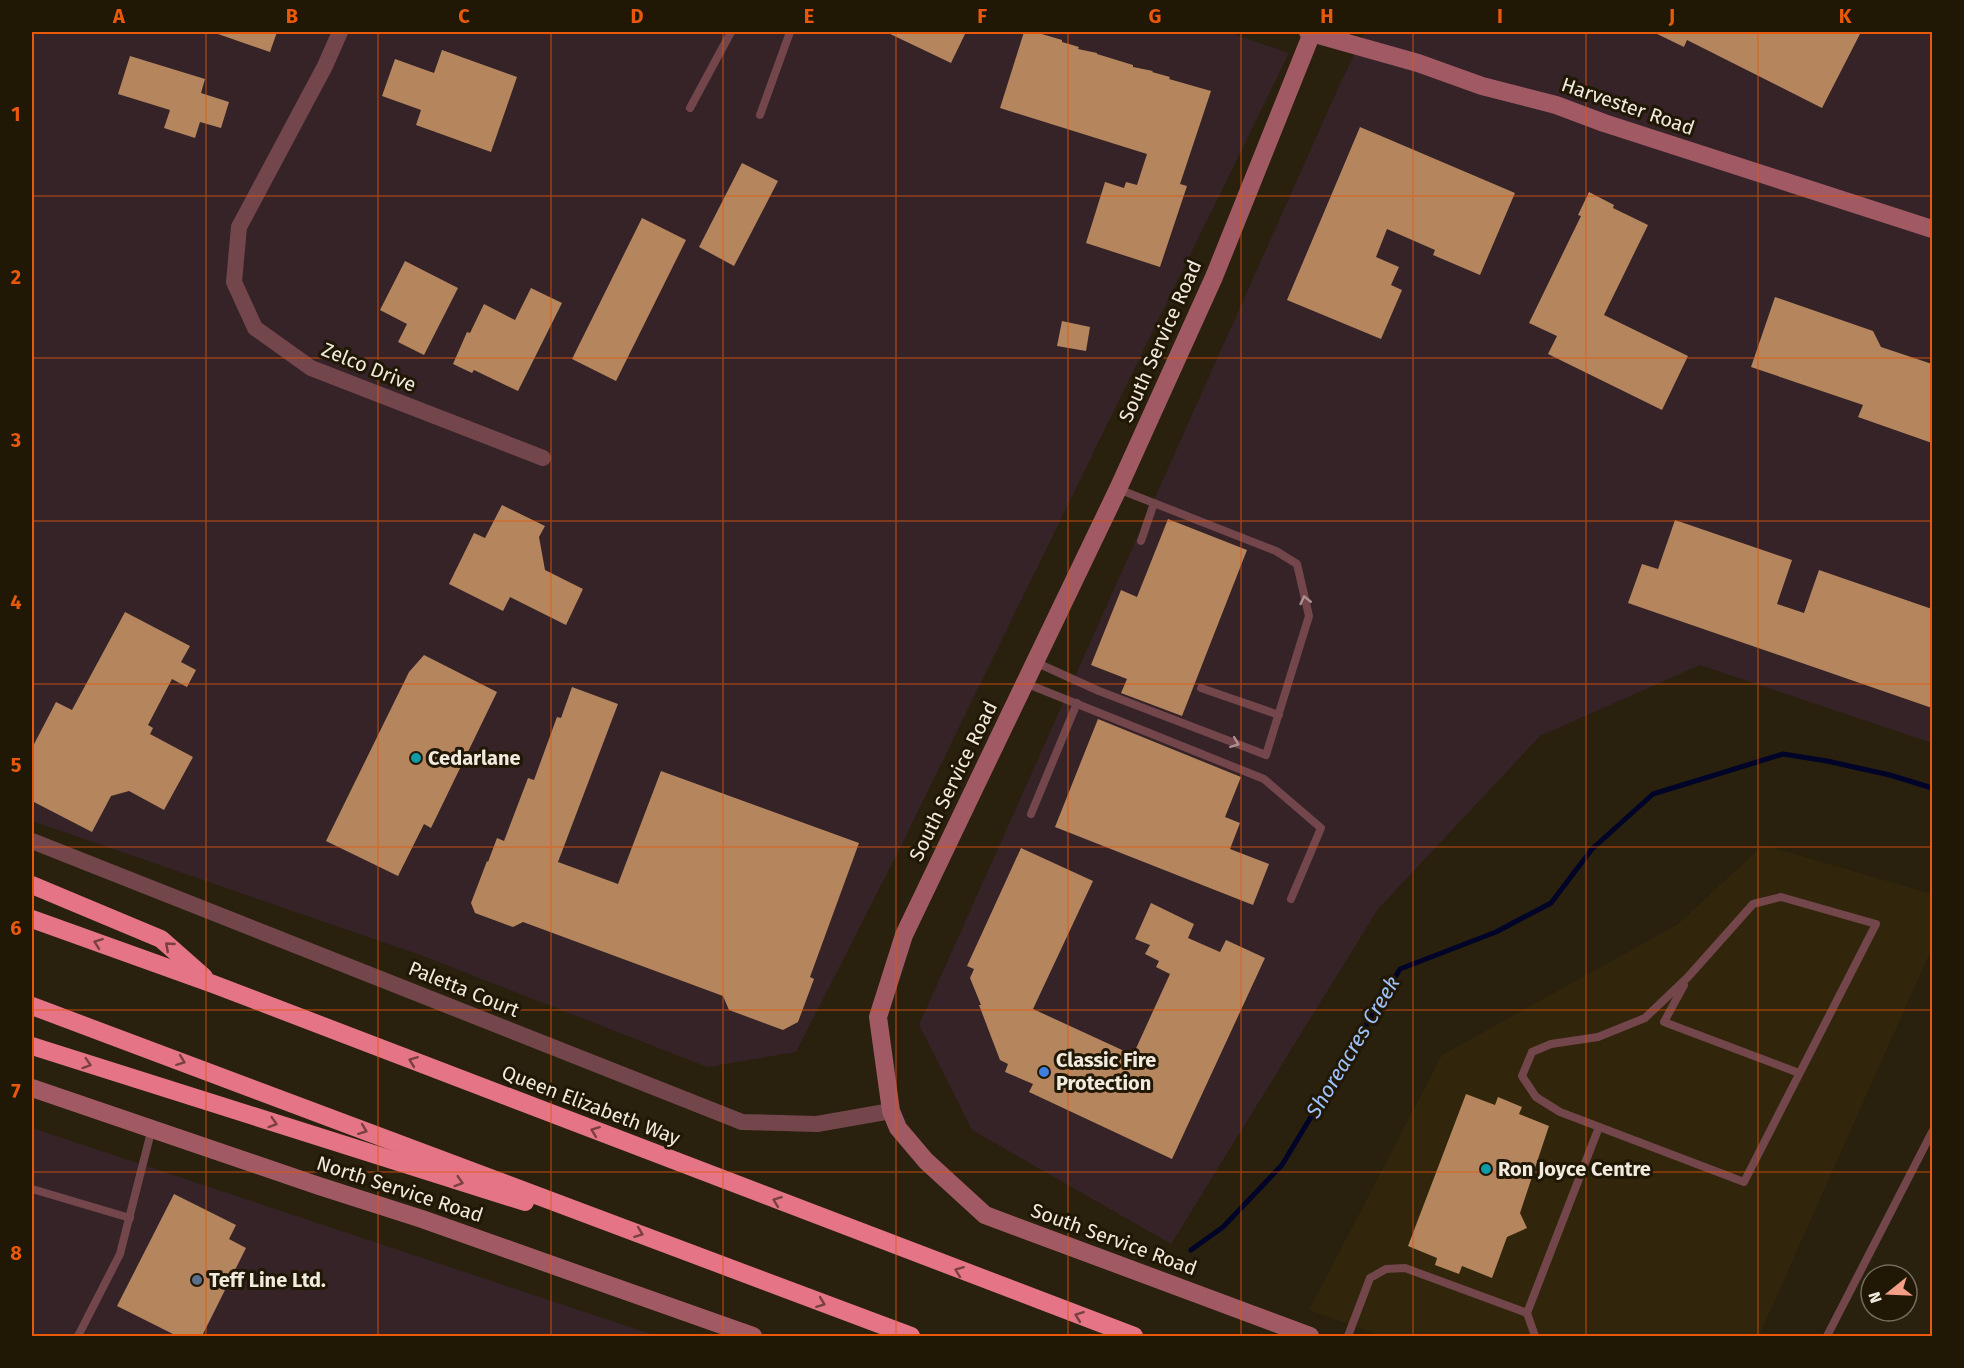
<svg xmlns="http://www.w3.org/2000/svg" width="1964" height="1368" viewBox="0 0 1964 1368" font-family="'Fira Sans',sans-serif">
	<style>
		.built { fill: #31250b }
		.industrial { fill: #362328 }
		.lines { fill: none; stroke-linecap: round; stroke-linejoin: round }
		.stream { stroke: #000428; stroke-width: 5 }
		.building { fill: #b5865e }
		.lane { stroke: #73464c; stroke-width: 8 }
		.street { stroke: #73464c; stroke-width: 16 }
		.secondary { stroke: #a15964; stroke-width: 18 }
		.highway { stroke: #e47486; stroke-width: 18 }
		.oneway { stroke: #ac908e }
		.oneway2 { stroke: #78413f }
		.grid { fill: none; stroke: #e8590c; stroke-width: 1.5; stroke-opacity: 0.55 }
		.culture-dot { fill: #0f9aa8; stroke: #201705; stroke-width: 2 }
		.shop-dot { fill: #3f7fe0; stroke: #201705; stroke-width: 2 }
		.service-dot { fill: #5c6f8a; stroke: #201705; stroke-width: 2 }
		.labels { text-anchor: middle; stroke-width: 6; stroke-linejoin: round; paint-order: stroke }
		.street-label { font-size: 20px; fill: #f1ebdf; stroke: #201705 }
		.poi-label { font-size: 20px; font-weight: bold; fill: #f1ebdf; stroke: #201705; text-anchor: start }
		.water-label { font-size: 21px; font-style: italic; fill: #9dc1f8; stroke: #201705 }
		.neatline { fill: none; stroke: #e8590c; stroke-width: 2 }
		.grid-label { font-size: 20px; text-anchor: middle; font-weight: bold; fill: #e8590c }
	</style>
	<rect width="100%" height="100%" fill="#29200e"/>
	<!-- built -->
	<polygon class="built" points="1763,845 1932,894 1932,948 1759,1336 1382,1336 1309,1310 1442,1055 1678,924"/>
	<!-- industrial -->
	<g class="industrial">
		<polygon points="32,32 1228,32 1289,53 899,850 796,1052 707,1067 423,956 32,821"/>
		<polygon points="1365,32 1932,32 1932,743 1700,665 1540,736 1378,909 1171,1244 972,1130 919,1025 1340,84"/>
		<polygon points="32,1128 657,1336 32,1336"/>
	</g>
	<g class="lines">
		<!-- stream -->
		<polyline class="stream" points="1191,1250 1223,1227 1282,1165 1400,969 1496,932 1551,903 1592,849 1653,794 1783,754 1827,761 1890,775 1932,788"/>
	</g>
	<!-- building -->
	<g class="building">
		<polygon points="218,32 277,32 270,52 218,34"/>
		<polygon points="886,32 966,32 951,63"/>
		<polygon points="1024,32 1035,32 1062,40 1062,42 1079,47 1078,49 1097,53 1097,54 1133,65 1133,67 1153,71 1152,72 1170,77 1169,79 1211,91 1180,184 1187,186 1160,267 1086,243 1105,182 1124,188 1126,182 1137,185 1147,154 1000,108"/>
		<polygon points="1653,32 1861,32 1822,108 1687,40 1684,47"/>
		<polygon points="442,50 517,77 491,152 416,125 421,110 382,96 395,59 434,73"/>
		<polygon points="130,56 205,79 201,93 229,102 221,128 200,122 195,138 164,128 170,110 118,94"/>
		<polygon points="1360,127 1515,193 1480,275 1433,255 1435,250 1387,229 1376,257 1399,267 1391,285 1402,290 1381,339 1287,300"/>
		<polygon points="742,163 778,181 734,266 699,247"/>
		<polygon points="1589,192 1614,205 1613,208 1648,225 1604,315 1688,356 1662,410 1548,354 1557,336 1529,323 1581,216 1578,215"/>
		<polygon points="642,218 686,240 616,381 572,359"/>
		<polygon points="405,261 458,288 424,355 398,342 407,324 380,310"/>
		<polygon points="531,288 562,303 518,391 474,370 472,373 453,364 467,332 470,333 484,304 515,320"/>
		<polygon points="1775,297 1873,331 1881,347 1932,364 1932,443 1858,417 1863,405 1751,367"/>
		<polygon points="1062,321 1090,327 1086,351 1057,346"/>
		<polygon points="502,505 545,526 539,537 545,570 583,589 566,625 510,597 503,611 449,584 474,533 485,538"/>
		<polygon points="1168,519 1247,550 1182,716 1121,693 1127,679 1091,665 1121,590 1137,597"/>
		<polygon points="1675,520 1792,560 1777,604 1804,613 1819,570 1932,609 1932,708 1628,603 1642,564 1658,569"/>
		<polygon points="125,612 190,646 181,662 196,670 187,687 172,679 148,725 153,728 150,734 193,757 164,810 129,791 111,796 92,832 32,801 32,748 56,702 72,710"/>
		<polygon points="424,655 497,692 431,828 424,824 398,876 326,841 409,672"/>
		<polygon points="572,687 618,704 558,862 618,884 661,771 859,843 810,977 814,979 798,1022 783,1030 729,1010 723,996 523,922 513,927 475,913 471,903 487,861 488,862 497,838 504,841 528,778 534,780 557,717 561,718"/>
		<polygon points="1098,719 1241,777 1225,817 1240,823 1230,849 1269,864 1253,905 1055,827"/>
		<polygon points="1021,848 1093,881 1033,1009 1133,1055 1170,974 1156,967 1159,961 1145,954 1150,945 1135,939 1151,903 1194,924 1188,938 1220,952 1226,940 1265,958 1172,1159 1029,1092 1033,1084 1005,1072 1008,1064 1000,1060 979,1005 981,1005 970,978 974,969 967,966"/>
		<polygon points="1466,1094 1495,1105 1498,1097 1522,1107 1519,1114 1549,1126 1520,1213 1527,1228 1507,1237 1492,1278 1462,1266 1459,1274 1435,1265 1437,1258 1408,1246"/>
		<polygon points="174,1194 236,1225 229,1239 246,1248 202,1336 177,1336 117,1306"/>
	</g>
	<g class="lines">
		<!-- lane -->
		<g class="lane">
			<polyline points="690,108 731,32"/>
			<polyline points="760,115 790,32"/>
			<polyline points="1141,541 1154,503"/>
			<polyline points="1035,662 1099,691 1266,755 1309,616 1297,564 1276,551 1118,489"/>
			<polyline points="1025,683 1264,779 1321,828 1291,899"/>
			<polyline points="1201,688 1279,715"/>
			<polyline points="1031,814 1077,703"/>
			<polygon points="1781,897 1876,924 1744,1182 1560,1112 1536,1097 1522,1076 1532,1052 1551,1044 1598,1037 1645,1018 1688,977 1753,904"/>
			<polyline points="1684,985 1664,1022 1799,1073"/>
			<polyline points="32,1189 130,1218"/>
			<polyline points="1527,1313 1599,1127"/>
			<polyline points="78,1336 120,1254 152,1128"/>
			<polyline points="1348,1336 1370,1278 1386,1269 1405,1268 1527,1313 1535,1336"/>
			<polyline points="1827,1336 1932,1132"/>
		</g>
		<!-- street -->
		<g class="street">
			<polyline points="340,32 325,66 239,227 234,282 255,328 311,368 543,458"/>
			<polyline points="32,841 742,1122 817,1124 891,1111"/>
		</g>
		<!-- secondary -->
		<g class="secondary">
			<polyline points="1308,32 1418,63 1482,86 1556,105 1604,123 1932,229"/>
			<polyline points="32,1088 319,1186 422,1219 753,1336"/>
			<polyline points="1310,1336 985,1215 926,1161 898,1128 891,1111 878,1017 904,935 1118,489 1214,277 1312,33"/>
		</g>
		<!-- highway -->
		<g class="highway">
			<polyline points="32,885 161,939 204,977"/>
			<polyline points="32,919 213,984 1134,1336"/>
			<polyline points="32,1006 911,1336"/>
			<polyline points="32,1046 525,1202"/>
		</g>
	</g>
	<!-- one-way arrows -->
	<defs><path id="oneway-chevron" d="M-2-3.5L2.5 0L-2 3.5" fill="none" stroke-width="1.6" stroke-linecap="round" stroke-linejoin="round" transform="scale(1.5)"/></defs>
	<g class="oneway">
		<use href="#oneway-chevron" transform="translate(1305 600) rotate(-103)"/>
		<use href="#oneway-chevron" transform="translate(1235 743) rotate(21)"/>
	</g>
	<g class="oneway2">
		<use href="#oneway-chevron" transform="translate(98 943) rotate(-160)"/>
		<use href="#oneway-chevron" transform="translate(169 946) rotate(-139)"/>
		<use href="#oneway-chevron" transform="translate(181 1061) rotate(21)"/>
		<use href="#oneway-chevron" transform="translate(413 1061) rotate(-159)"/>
		<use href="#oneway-chevron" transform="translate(87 1064) rotate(18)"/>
		<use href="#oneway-chevron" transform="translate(273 1123) rotate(17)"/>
		<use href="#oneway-chevron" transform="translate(363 1130) rotate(21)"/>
		<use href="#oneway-chevron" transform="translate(595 1131) rotate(-159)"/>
		<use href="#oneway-chevron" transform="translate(459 1182) rotate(17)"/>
		<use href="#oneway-chevron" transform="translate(777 1201) rotate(-159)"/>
		<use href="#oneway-chevron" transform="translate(639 1233) rotate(21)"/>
		<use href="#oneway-chevron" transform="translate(959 1271) rotate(-159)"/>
		<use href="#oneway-chevron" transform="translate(821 1303) rotate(21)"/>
		<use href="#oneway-chevron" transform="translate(1079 1316) rotate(-159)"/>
	</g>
	<!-- grid -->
	<path class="grid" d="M206 32V1336M378 32V1336M551 32V1336M723 32V1336M896 32V1336M1068 32V1336M1241 32V1336M1413 32V1336M1586 32V1336M1758 32V1336M32 196H1932M32 358H1932M32 521H1932M32 684H1932M32 847H1932M32 1010H1932M32 1172H1932"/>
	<!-- markers -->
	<g class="culture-dot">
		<circle cx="416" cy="758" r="6"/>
		<circle cx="1486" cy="1169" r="6"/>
	</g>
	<circle class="shop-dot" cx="1044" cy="1072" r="6"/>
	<circle class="service-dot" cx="197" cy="1280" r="6"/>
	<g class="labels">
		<!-- street labels -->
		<g class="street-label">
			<text transform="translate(1628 106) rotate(19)" y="7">Harvester Road</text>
			<text transform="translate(1160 341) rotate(-66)" y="7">South Service Road</text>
			<text transform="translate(369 367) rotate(22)" y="7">Zelco Drive</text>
			<text transform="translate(953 781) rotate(-64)" y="7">South Service Road</text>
			<text transform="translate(464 989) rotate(22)" y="7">Paletta Court</text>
			<text transform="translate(591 1105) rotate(21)" y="7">Queen Elizabeth Way</text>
			<text transform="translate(400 1189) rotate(18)" y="7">North Service Road</text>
			<text transform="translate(1114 1239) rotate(20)" y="7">South Service Road</text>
		</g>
		<!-- poi labels -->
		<g class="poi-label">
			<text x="428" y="765">Cedarlane</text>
			<text x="1056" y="1067">Classic Fire<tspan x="1056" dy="23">Protection</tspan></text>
			<text x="1498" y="1176">Ron Joyce Centre</text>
			<text x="209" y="1287">Teff Line Ltd.</text>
		</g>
		<!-- water labels -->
		<g class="water-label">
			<text transform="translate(1353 1047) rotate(-59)" y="7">Shoreacres Creek</text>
		</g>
	</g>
	<!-- border -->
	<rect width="1964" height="1368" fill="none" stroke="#201705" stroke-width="66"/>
	<!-- north arrow -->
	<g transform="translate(1889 1293) rotate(252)"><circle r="28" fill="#201705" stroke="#746c5c" stroke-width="1.5"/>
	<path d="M0-4.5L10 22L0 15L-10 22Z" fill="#f49e88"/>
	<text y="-9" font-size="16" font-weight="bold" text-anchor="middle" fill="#f1ebdf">N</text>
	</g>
	<rect x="33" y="33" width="1898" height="1302" class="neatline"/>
	<g class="grid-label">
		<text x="119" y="23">A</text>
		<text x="292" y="23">B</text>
		<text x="464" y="23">C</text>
		<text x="637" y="23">D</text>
		<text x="809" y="23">E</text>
		<text x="982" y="23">F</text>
		<text x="1155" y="23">G</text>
		<text x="1327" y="23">H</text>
		<text x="1500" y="23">I</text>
		<text x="1672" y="23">J</text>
		<text x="1845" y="23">K</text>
		<text x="16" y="121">1</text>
		<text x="16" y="284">2</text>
		<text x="16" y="447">3</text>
		<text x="16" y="609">4</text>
		<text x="16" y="772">5</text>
		<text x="16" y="935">6</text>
		<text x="16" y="1098">7</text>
		<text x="16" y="1260">8</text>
	</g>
</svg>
